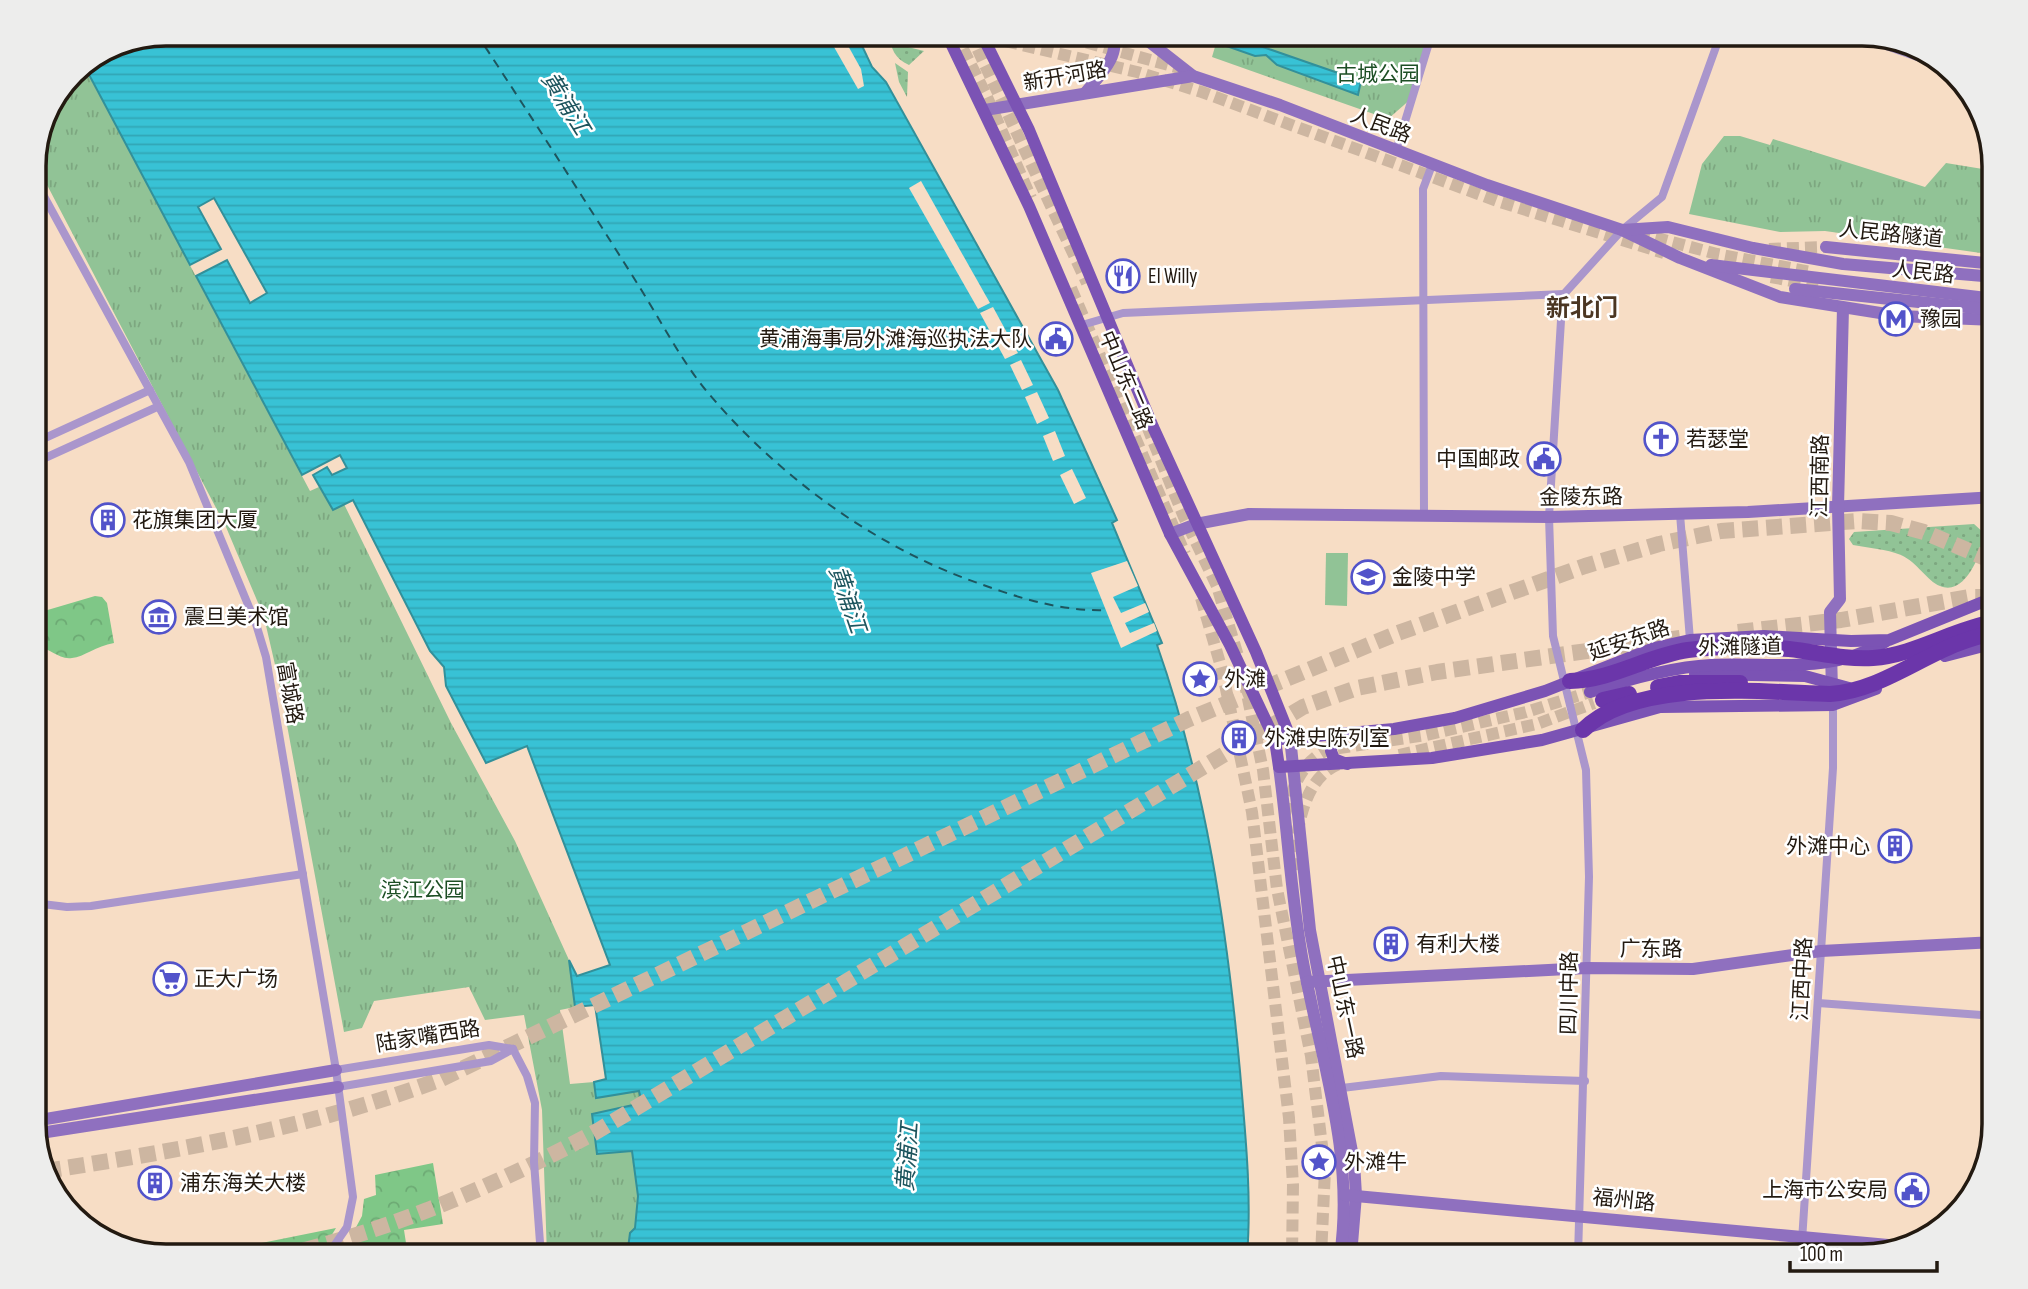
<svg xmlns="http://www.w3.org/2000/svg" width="2028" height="1289" viewBox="0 0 2028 1289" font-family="'Sofia Sans Condensed','Noto Sans SC',sans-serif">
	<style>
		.grass { fill: url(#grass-dots) }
		.forest { fill: url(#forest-crowns) }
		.park { fill: url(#park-tufts) }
		.pitch { fill: #91c396 }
		.water { fill: url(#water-rules); stroke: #32909a; stroke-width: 2 }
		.pier { fill: #f7ddc5 }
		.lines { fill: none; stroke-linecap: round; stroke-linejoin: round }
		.ferry { stroke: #1e555e; stroke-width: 2; stroke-dasharray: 9 7; stroke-linecap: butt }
		.secondary-tunnel { stroke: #cdb6a1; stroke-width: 12; stroke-dasharray: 12 6; stroke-linecap: butt }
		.primary-tunnel { stroke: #cdb6a1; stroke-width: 12; stroke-dasharray: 12 6; stroke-linecap: butt }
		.highway-tunnel { stroke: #cdb6a1; stroke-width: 16; stroke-dasharray: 16 8; stroke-linecap: butt }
		.street { stroke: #aa96cc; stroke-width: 8 }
		.secondary { stroke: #8f70bf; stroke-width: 12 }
		.primary { stroke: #7b53b4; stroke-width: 12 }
		.highway { stroke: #6b36aa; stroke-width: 16 }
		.labels { text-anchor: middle; stroke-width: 5; stroke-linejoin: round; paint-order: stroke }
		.park-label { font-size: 21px; fill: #1d4f25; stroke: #fff }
		.street-label { font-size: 21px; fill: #231a11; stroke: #fff }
		.poi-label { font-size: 21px; fill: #231a11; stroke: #fff; text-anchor: start }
		.water-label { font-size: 23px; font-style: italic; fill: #1e555e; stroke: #fff }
		.quarter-label { font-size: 24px; font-weight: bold; fill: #4b3622; stroke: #fff }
		.rim { fill: none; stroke: #231a11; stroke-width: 3.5 }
	</style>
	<defs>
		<pattern id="grass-dots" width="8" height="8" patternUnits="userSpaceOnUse" patternTransform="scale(1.75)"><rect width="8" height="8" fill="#91c396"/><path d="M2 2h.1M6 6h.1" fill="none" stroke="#7da780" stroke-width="1.8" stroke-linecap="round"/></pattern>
		<pattern id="forest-crowns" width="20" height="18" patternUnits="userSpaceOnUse" patternTransform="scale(1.75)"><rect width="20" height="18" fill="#7fc787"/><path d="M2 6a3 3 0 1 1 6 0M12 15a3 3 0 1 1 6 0" fill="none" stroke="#6daa74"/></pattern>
		<pattern id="park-tufts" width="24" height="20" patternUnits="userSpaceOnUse" patternTransform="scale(1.75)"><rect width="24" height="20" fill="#91c396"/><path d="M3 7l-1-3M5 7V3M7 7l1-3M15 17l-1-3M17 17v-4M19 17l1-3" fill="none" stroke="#7da780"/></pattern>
		<pattern id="water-rules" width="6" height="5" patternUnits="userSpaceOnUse" patternTransform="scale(1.75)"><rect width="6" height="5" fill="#38c2d5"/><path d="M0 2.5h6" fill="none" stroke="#31a6b6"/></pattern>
	</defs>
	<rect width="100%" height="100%" fill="#f7ddc5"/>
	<!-- grass -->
	<g class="grass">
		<path d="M889 35 904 46 924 51 909 65C895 59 891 49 889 35Z"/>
		<polygon points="895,63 908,72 907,97 899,82"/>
		<path d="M1974 524 1985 534C1982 551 1966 597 1940 586 1927 581 1917 562 1901 555 1886 549 1869 548 1853 545L1849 539 1854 532Z"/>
	</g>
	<!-- forest -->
	<g class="forest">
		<path d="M95 596 102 597 107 603 114 643C96 646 84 657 72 658 57 660 50 646 35 648L34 614Z"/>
		<polygon points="433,1163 443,1224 404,1230 406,1243 361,1249 354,1231 362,1216 364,1199 376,1195 375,1175"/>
		<polygon points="336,1228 319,1256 237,1256 242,1247"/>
	</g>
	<!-- park -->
	<g class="park">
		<polygon points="1219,33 1432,33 1412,98 1388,119 1212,57"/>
		<polygon points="84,66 310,491 319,487 333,510 344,504 451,723 515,841 569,960 575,1007 560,1010 570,1084 594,1082 596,1098 639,1091 642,1104 592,1114 632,1151 638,1196 635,1229 630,1233 627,1256 547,1256 542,1110 524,1015 485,1020 469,987 374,1001 362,1028 344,1032 279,682 264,617 226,527 34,160 72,72"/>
		<polygon points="1724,136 1740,136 1770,145 1773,139 1925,187 1946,163 1995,171 1995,255 1825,231 1780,232 1689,214 1702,164"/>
	</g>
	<!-- pitch -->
	<polygon class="pitch" points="1326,553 1348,553 1347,606 1325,605"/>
	<!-- water -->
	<g class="water">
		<path d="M165 33H856L872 67 886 82 1058 390 1117 520 1112 523 1162 643 1157 645C1205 781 1227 928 1240 1071 1245 1131 1252 1195 1247 1256H627L630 1233 635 1228 638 1196 632 1151 597 1154 592 1114 642 1103 639 1091 596 1098 594 1082 606 1079 595 1005 575 1007 569 960 577 976 610 965 527 746 486 763 446 686 444 667 430 651 353 500 333 510 313 475 327 467 332 475 347 468 340 455 302 475 196 276 227 260 250 303 267 293 214 198 198 207 221 249 190 265 86 69 94 65 92 59 115 43Z"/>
		<polygon points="1219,33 1238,33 1243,40 1361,81 1358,95 1277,65 1266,55 1255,56 1218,43"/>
	</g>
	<!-- pier -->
	<g class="pier">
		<polygon points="826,33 841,33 861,69 864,86 858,89"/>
		<polygon points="921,181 990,303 978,309 909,188"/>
		<polygon points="993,307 1018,353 1005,359 980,313"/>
		<polygon points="1021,360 1033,385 1022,390 1010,365"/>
		<polygon points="1037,392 1049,418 1037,424 1025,397"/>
		<polygon points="1055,431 1065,456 1053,461 1043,436"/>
		<polygon points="1072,469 1086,498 1074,504 1060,475"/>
		<polygon points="1127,561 1138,586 1113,597 1121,613 1145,603 1146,605 1149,612 1125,623 1130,633 1154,623 1157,631 1121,648 1091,573"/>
	</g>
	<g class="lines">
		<!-- ferry -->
		<path class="ferry" d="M476 33C531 116 584 199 637 283 660 319 681 361 709 394 776 473 867 541 964 578 1010 595 1058 612 1107 610"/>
		<!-- secondary-tunnel -->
		<g class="secondary-tunnel">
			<polyline points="971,33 1137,72 1202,92 1500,202 1664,253"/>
			<polyline points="1052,33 1183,69"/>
			<polyline points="1638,233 1717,254 1811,272"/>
			<polyline points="1769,249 1826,247"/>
			<polyline points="1771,277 1818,286"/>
		</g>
		<!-- primary-tunnel -->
		<g class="primary-tunnel">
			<polyline points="955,33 986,95 1031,198"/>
			<polyline points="970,33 1087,283"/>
			<polyline points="1071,288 1185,554"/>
			<polyline points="1147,426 1184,517 1217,586 1238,656"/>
			<polyline points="1201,598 1222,670 1252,812 1289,1118 1293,1185 1292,1256"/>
			<polyline points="1244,680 1263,770 1277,889 1311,1056 1325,1170 1321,1256"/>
			<polyline points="1399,755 1537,724 1594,703"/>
			<path d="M1285 814C1292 789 1301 762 1327 750L1426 735 1526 712 1590 692"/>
			<path d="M1294 870C1296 834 1301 779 1339 764"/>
		</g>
		<!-- highway-tunnel -->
		<g class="highway-tunnel">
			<polyline points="1738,632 1841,620 1969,597 1995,597"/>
			<path d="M45 1171C178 1151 312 1127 439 1080L1189 719 1398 633 1585 566 1659 544 1721 531 1857 521 1891 523 1924 532 1995 562"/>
			<path d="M281 1256C393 1229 498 1185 599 1130L1303 707 1357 688 1437 672 1680 638"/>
		</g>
		<!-- street -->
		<g class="street">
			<polyline points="1850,33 1948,68"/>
			<polyline points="1396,151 1432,33"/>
			<polyline points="34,178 189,462 256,624 266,657 336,1070 353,1197 347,1227 327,1256"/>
			<polyline points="1082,325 1123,313 1564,294"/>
			<polyline points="34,443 150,390"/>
			<polyline points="34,463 157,407"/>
			<polyline points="1680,514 1690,640"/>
			<polyline points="1424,516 1423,189 1432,165"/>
			<polyline points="34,903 67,907 91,906 303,874"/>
			<polyline points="1818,1003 1995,1016"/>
			<polyline points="513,1049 527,1076 535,1103 534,1162 541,1256"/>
			<polyline points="336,1070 489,1045 513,1049"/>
			<polyline points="338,1087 491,1061 513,1049"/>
			<polyline points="1342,1088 1441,1076 1585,1081"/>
			<polyline points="400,1256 463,1247 540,1247"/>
			<polyline points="1578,1256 1589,877 1586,770 1553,636 1549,517 1562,304 1564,294 1622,230 1662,197 1721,33"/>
			<polyline points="1801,1256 1833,768 1833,705"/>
		</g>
		<!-- secondary -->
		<g class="secondary">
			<polyline points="1138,33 1193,76 1280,105 1487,185 1622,230 1680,258 1780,297 1899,316 1995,320"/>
			<path d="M1086 92C1099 76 1122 55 1112 33"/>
			<polyline points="985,110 1193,76"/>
			<polyline points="1622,230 1668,227 1753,248 1843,264 1995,277"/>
			<polyline points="1826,247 1995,264"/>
			<polyline points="1711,265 1995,299"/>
			<polyline points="1795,289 1995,310"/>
			<polyline points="1170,534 1196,524 1249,514 1549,517 1748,512 1995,497"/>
			<polyline points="1832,691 1830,612 1840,599 1838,507 1843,308"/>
			<polyline points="1290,737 1310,930 1354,1162 1356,1195 1351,1256"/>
			<path d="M1279 767C1288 832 1291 898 1303 962 1321 1060 1355 1156 1340 1256"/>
			<polyline points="1307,982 1587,968 1693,969 1821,951 1995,942"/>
			<polyline points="34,1121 336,1070"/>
			<polyline points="34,1134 338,1087"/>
			<polyline points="1345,1195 1899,1246"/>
		</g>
		<!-- primary -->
		<g class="primary">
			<polyline points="946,33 1029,206 1170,534 1230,645 1275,740 1279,767 1432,758 1542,740 1660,707 1833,705 1876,689"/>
			<polyline points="981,33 1029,130 1153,427 1256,652 1290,737"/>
			<polyline points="1945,656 1995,643"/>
			<polyline points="1695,674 1805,676 1849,688"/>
			<path d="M1590 692C1629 679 1671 667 1711 665 1775 662 1827 675 1885 642"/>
			<polyline points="1346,734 1332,743 1331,751 1334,759 1347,764"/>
			<polyline points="1282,739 1394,729 1455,718 1545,691 1654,648 1690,640 1764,636 1851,641 1889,640 1995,597"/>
		</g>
		<!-- highway -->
		<g class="highway">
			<path d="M1570 681C1612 680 1647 656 1688 650 1721 646 1756 646 1789 649 1817 652 1845 660 1873 658 1915 655 1953 629 1995 622"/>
			<polyline points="1658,687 1679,683 1740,683"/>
			<polyline points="1603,700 1629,694"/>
			<path d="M1583 730C1635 678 1760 692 1830 694 1889 690 1935 642 1995 633"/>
		</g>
	</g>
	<!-- icons -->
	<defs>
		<symbol id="restaurant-ring" viewBox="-11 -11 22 22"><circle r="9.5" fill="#fff" stroke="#5253ca" stroke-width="1.5"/><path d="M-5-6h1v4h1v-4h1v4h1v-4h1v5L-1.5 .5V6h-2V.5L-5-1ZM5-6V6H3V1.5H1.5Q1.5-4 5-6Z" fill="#5253ca"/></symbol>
		<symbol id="metro-ring" viewBox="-11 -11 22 22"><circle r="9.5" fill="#fff" stroke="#5253ca" stroke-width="1.5"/><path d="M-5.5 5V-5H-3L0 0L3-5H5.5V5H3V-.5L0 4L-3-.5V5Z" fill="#5253ca"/></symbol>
		<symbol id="civic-ring" viewBox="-11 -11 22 22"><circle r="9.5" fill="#fff" stroke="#5253ca" stroke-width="1.5"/><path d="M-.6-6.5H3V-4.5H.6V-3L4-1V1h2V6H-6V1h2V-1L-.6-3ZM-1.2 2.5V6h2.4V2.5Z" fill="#5253ca"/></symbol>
		<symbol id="church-ring" viewBox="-11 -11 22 22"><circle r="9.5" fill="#fff" stroke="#5253ca" stroke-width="1.5"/><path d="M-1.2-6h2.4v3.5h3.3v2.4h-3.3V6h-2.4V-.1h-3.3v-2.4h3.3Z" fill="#5253ca"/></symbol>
		<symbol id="building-ring" viewBox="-11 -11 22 22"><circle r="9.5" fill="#fff" stroke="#5253ca" stroke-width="1.5"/><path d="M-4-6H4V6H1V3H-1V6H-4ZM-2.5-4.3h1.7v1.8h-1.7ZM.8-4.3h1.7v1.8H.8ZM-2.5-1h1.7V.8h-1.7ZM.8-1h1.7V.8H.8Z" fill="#5253ca"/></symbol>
		<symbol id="school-ring" viewBox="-11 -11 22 22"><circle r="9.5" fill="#fff" stroke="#5253ca" stroke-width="1.5"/><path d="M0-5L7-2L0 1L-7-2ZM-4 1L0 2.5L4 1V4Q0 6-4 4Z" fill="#5253ca"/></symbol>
		<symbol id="museum-ring" viewBox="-11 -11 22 22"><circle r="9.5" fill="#fff" stroke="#5253ca" stroke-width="1.5"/><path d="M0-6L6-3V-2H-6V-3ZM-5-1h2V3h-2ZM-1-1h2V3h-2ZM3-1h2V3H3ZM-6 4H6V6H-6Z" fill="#5253ca"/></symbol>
		<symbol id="sight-ring" viewBox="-11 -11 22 22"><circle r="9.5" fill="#fff" stroke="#5253ca" stroke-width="1.5"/><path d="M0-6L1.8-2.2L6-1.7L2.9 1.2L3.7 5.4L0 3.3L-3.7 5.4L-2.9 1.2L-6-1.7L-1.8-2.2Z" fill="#5253ca"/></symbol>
		<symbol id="supermarket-ring" viewBox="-11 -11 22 22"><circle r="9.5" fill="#fff" stroke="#5253ca" stroke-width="1.5"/><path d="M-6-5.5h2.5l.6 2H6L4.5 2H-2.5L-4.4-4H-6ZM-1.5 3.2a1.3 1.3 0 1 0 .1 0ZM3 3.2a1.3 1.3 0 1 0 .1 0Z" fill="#5253ca"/></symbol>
	</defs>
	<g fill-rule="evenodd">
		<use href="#restaurant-ring" x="1104" y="257" width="38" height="38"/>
		<use href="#metro-ring" x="1877" y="300" width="38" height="38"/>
		<use href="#civic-ring" x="1037" y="320" width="38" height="38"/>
		<use href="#church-ring" x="1642" y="420" width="38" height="38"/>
		<use href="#civic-ring" x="1525" y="440" width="38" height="38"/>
		<use href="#building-ring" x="89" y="501" width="38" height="38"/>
		<use href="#school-ring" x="1349" y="558" width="38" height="38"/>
		<use href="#museum-ring" x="140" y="598" width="38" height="38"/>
		<use href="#sight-ring" x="1181" y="660" width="38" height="38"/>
		<use href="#building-ring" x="1220" y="719" width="38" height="38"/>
		<use href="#building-ring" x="1876" y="827" width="38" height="38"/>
		<use href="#building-ring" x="1372" y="925" width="38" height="38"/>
		<use href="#supermarket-ring" x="151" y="960" width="38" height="38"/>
		<use href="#sight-ring" x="1300" y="1143" width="38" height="38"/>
		<use href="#building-ring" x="136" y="1164" width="38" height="38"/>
		<use href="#civic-ring" x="1893" y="1171" width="38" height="38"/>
	</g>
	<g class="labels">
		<!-- park labels -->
		<g class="park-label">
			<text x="1378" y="81">古城公园</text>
			<text x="423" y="897">滨江公园</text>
		</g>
		<!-- street labels -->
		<g class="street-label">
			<text transform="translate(1065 76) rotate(-10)" y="7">新开河路</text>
			<text transform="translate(1381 125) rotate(21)" y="7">人民路</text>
			<text transform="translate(1891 234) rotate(6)" y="7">人民路隧道</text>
			<text transform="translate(1923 272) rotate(6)" y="7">人民路</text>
			<text transform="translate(1126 380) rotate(67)" y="7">中山东二路</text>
			<text transform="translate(1820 476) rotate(-89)" y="7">江西南路</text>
			<text transform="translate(1581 497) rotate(-1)" y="7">金陵东路</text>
			<text transform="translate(1629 640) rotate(-19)" y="7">延安东路</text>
			<text transform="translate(1740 647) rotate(-1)" y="7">外滩隧道</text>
			<text transform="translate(290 693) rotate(80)" y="7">富城路</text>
			<text x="1651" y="956">广东路</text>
			<text transform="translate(1802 979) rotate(-87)" y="7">江西中路</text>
			<text transform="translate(1569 993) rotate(-89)" y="7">四川中路</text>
			<text transform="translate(1345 1007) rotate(78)" y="7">中山东一路</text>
			<text transform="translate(428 1036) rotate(-9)" y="7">陆家嘴西路</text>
			<text transform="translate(1624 1200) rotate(6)" y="7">福州路</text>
		</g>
		<!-- poi labels -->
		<g class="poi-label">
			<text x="1148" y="283">El Willy</text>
			<text x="1920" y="326">豫园</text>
			<text x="1032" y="346" text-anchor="end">黄浦海事局外滩海巡执法大队</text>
			<text x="1686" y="446">若瑟堂</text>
			<text x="1520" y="466" text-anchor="end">中国邮政</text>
			<text x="132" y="527">花旗集团大厦</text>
			<text x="1392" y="584">金陵中学</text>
			<text x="184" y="624">震旦美术馆</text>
			<text x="1224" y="686">外滩</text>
			<text x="1264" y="745">外滩史陈列室</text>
			<text x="1870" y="853" text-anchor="end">外滩中心</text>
			<text x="1416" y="951">有利大楼</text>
			<text x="194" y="986">正大广场</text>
			<text x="1344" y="1169">外滩牛</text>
			<text x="180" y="1190">浦东海关大楼</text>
			<text x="1888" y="1197" text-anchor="end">上海市公安局</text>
		</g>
		<!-- water labels -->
		<g class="water-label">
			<text transform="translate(566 103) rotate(58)" y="8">黄浦江</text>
			<text transform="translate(848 599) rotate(71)" y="8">黄浦江</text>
			<text transform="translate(907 1157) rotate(-86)" y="8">黄浦江</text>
		</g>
		<!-- quarter labels -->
		<g class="quarter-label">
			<text x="1582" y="316">新北门</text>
		</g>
	</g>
	<!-- crop -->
	<path d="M0 0H2028V1289H0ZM166 46H1862A120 120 0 0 1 1982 166V1124A120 120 0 0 1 1862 1244H166A120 120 0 0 1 46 1124V166A120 120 0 0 1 166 46Z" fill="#ededec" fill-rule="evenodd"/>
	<path class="rim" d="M166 46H1862A120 120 0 0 1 1982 166V1124A120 120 0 0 1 1862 1244H166A120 120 0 0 1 46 1124V166A120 120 0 0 1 166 46Z"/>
	<!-- scale -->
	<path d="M1790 1261v10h147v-10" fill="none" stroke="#231a11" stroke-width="3.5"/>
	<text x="1800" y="1261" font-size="21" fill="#231a11" stroke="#ffffff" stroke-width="5" paint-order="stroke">100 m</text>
</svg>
